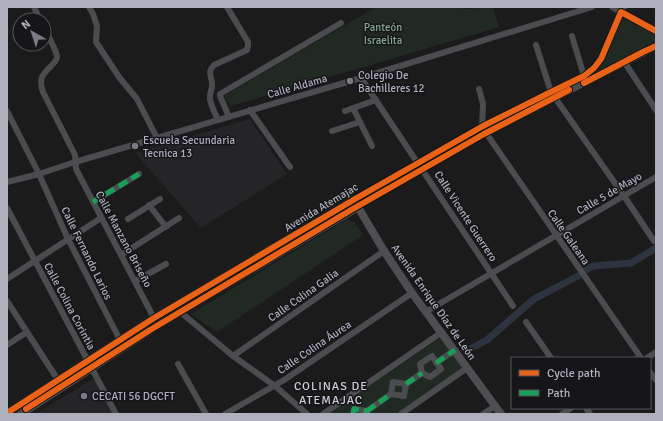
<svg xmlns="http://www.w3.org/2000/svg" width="663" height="421" viewBox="0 0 663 421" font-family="Signika,sans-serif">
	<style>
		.built { fill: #252528 }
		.green { fill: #212923 }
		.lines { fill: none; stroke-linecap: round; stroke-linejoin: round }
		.canal { stroke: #2d343f; stroke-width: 7 }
		.minor { stroke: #4b4c4f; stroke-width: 6 }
		.major { stroke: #4e4e52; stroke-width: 8 }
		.quiet { stroke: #1a9f57; stroke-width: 5; stroke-dasharray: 10 5; stroke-linecap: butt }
		.cycleway-casing { stroke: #161518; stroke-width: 8 }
		.cycleway { stroke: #ea6118; stroke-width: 6 }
		.poi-dot { fill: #7a7b85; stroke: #161518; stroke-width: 1.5 }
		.labels { text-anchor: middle; stroke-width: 3; stroke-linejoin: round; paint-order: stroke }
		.park-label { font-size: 11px; fill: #83a88b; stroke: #161518 }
		.poi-label { font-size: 11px; fill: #adafbd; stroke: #161518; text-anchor: start }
		.street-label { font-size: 11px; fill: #adafbd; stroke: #161518 }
		.neighbourhood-label { font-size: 12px; letter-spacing: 1px; fill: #cecfd8; stroke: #161518 }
	</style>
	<rect width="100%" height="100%" fill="#1b1b1c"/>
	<!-- built -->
	<g class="built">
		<polygon points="250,119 287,174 201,228 135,153"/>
		<polygon points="94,378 113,414 36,414"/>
	</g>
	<!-- green -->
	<g class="green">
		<polygon points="376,7 450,7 467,9 493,7 499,27 231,106 224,96"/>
		<polygon points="622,18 656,34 656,46 558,95 558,91 580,79 599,67"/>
		<polygon points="482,129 486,131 426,165 427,161"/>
		<polygon points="416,167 420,168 361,202 360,199"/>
		<polygon points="347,219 355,223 363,235 217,332 191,314"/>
		<polygon points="442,337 463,368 396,414 328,414"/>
	</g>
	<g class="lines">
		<!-- canal -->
		<g class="canal">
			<polyline points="586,270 593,266 631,263 656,248"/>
			<polyline points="466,351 487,340 534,299 578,276"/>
		</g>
		<!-- minor -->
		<g class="minor">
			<polyline points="34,7 40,20"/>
			<polyline points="89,7 93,14 97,26 96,42 119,77 137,99 157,138"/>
			<polyline points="612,7 656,31"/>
			<path d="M44 28C47 34 57 51 57 57 57 60 55 62 52 65 43 74 38 78 43 92L75 155 76 169 156 322"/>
			<polyline points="572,36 584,76"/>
			<polyline points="536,45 551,92 624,196 654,241"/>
			<polyline points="625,63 656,110"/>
			<polyline points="361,78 513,306"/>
			<polyline points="479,89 483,104 482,127 641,358"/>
			<polyline points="353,108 372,146"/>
			<polyline points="250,110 290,167"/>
			<polyline points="7,111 39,174 68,239 120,340"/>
			<polyline points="345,111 376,100"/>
			<polyline points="229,117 220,96 220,94 341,23"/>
			<path d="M218 120C215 113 211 106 210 99 209 94 212 90 212 86 213 77 206 73 214 65L247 50 248 46V42L227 7"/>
			<polyline points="332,131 360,122"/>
			<polyline points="7,182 39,174 75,162 361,78 592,7"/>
			<polyline points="355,199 483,126 551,92 584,76 594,68 601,59 621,12 624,7"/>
			<polyline points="93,202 139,174"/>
			<polyline points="149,205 166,227"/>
			<polyline points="358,207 486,133 656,47"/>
			<polyline points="7,208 116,414"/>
			<polyline points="128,219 160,199"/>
			<polyline points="121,255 179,218"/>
			<polyline points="7,279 101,218"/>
			<polyline points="135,281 166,264"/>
			<polyline points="7,301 58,380"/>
			<polyline points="178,310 233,356 275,386 307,414"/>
			<polyline points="427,311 656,177"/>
			<polyline points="526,322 551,358"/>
			<polyline points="7,345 27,332"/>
			<polyline points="233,356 384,251"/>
			<polygon points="432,356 441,369 430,377 422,373 420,364"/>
			<polyline points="647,358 656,352"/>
			<polyline points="436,363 455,350"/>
			<polyline points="178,364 206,414"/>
			<polyline points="650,372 656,380"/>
			<polygon points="393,382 406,384 404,396 391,394"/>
			<polyline points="406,384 422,373"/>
			<polyline points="586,408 590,414"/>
			<polyline points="367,411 391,394"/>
			<polyline points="225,414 284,380 412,293"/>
			<polyline points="323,414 442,332"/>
			<polyline points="353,414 354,409 367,411 366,414"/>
			<polyline points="401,414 467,368"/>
			<polyline points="483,414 495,406"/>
			<polyline points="562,414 571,408"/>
		</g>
		<!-- major -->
		<g class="major">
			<polyline points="7,413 154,318 355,199 358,207 384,251 412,293 501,414"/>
			<polyline points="21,414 158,325 358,207"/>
		</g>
		<!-- quiet -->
		<g class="quiet">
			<polyline points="93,202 139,174"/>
			<polyline points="436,363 455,350"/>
			<polyline points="406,384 422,373"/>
			<polyline points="367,411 391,394"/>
			<polyline points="353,414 354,409 367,411 366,414"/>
		</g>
		<defs>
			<g id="cycleway">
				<polyline points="584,83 643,52 656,46"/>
				<polyline points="26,409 150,330 351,210 484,134 569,90"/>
				<polyline points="7,413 154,318 355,199 483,126 551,92 584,76 594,68 601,59 621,12 656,31"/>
			</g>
		</defs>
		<!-- cycleway casing -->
		<use href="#cycleway" class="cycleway-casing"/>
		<!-- cycleway -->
		<use href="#cycleway" class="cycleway"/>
	</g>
	<!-- markers -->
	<g class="poi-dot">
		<circle cx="350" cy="81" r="4"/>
		<circle cx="135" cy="146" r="4"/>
		<circle cx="84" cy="396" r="4"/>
	</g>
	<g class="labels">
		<!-- park labels -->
		<g class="park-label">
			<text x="383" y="31">Panteón<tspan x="383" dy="13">Israelita</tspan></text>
		</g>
		<!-- poi labels -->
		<g class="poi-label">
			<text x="358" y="79">Colegio De<tspan x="358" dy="13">Bachilleres 12</tspan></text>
			<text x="143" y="144">Escuela Secundaria<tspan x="143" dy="13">Tecnica 13</tspan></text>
			<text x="92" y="400">CECATI 56 DGCFT</text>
		</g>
		<!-- street labels -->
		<g class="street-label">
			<text transform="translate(297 86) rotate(-16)" y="4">Calle Aldama</text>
			<text transform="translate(609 193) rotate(-30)" y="4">Calle 5 de Mayo</text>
			<text transform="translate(321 207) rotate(-31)" y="4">Avenida Atemajac</text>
			<text transform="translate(466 216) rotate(57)" y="4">Calle Vicente Guerrero</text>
			<text transform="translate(569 237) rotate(55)" y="4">Calle Galeana</text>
			<text transform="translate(124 239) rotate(62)" y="4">Calle Manzano Briseño</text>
			<text transform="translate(87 253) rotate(64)" y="4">Calle Fernando Larios</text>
			<text transform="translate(303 295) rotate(-35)" y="4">Calle Colina Galia</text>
			<text transform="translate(434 302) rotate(55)" y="4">Avenida Enrique Díaz de León</text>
			<text transform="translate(70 306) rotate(62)" y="4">Calle Colina Corintia</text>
			<text transform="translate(314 347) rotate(-34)" y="4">Calle Colina Áurea</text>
		</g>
		<!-- neighbourhood labels -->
		<g class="neighbourhood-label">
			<text x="331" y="390">COLINAS DE<tspan x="331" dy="14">ATEMAJAC</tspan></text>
		</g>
	</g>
	<!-- border -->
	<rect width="663" height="421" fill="none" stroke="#adafbd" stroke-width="16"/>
	<!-- legend -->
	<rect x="511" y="357" width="140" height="52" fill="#161518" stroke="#52535a"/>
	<rect x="519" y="370" width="20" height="6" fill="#ea6118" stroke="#52535a"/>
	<text x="547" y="377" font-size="12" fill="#adafbd">Cycle path</text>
	<rect x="519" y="390" width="20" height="6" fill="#1a9f57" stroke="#52535a"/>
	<text x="547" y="397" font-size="12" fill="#adafbd">Path</text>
	<!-- north arrow -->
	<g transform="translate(32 32) rotate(321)"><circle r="19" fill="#161518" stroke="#52535a"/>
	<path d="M0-3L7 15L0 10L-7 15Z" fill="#7a7b85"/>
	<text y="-6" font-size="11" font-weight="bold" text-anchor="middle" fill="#adafbd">N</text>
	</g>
</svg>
